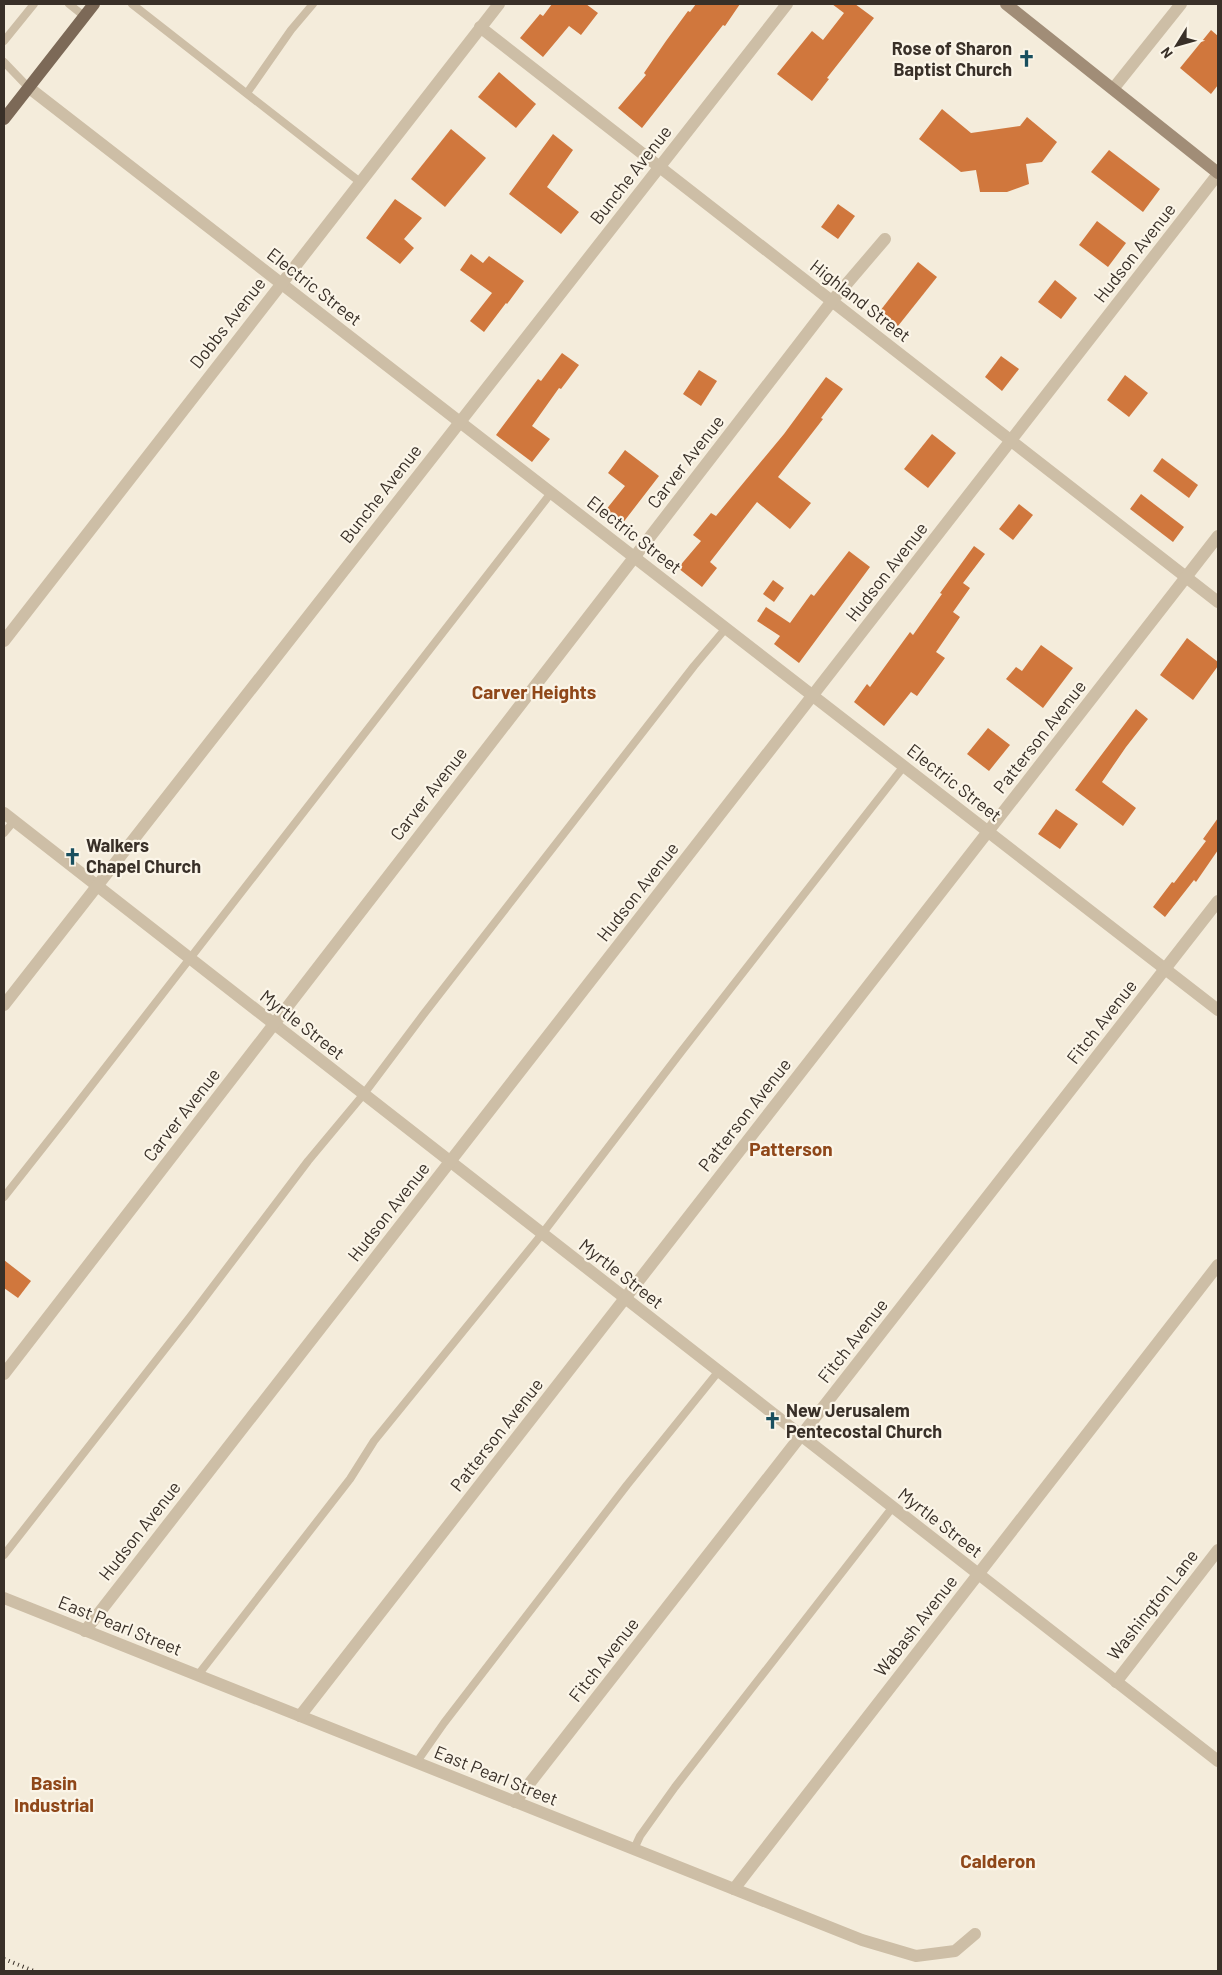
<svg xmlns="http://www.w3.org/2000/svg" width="1222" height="1975" viewBox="0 0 1222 1975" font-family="Barlow,sans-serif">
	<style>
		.building { fill: #d0773d }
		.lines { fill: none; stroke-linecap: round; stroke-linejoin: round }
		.service { stroke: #cdbea6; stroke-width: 8 }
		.minor { stroke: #cdbea6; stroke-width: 12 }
		.secondary { stroke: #a18d77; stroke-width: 12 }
		.primary { stroke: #7c6957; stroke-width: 12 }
		.rail { stroke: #393028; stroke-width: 4; stroke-dasharray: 1 4; stroke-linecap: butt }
		.labels { text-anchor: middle; stroke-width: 4.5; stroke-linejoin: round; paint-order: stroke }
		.poi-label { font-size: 18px; font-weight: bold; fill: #393028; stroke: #fbf5e8; text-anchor: start }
		.street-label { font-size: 18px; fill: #393028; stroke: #fbf5e8 }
		.neighbourhood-label { font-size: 19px; font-weight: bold; fill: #8f4719; stroke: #fbf5e8 }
	</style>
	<rect width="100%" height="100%" fill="#f4ecdb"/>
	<!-- building -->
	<g class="building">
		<polygon points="552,4 586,4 598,13 581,35 569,26 543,57 520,38 540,14 543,16"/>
		<polygon points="696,4 740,4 725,26 723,25 642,128 618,108 646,75 644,73 666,41 688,11 690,12"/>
		<polygon points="832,4 855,4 874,18 827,78 829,79 812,101 777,74 812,31 823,40 844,13"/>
		<polygon points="1211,30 1218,36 1218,85 1211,94 1180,68"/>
		<polygon points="499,72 536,104 516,128 478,97"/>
		<polygon points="942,109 971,133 1020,126 1027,117 1057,142 1042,162 1026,164 1029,184 1007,192 980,192 976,170 961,172 919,139"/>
		<polygon points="451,129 486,158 445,207 411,179"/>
		<polygon points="553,134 573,150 547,187 579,212 561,234 509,194"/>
		<polygon points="1109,150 1160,189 1143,212 1091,172"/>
		<polygon points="395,199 422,218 404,239 414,248 400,264 366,238"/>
		<polygon points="838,204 855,216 838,239 821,227"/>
		<polygon points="1097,221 1126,243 1108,267 1079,245"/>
		<polygon points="471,254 483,263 489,256 524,281 507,304 506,303 484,332 470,321 492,293 460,270"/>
		<polygon points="918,262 937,277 898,326 880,311"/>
		<polygon points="1055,280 1077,298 1061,319 1038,302"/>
		<polygon points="562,353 579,365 561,389 559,388 532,426 550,439 532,462 496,435 538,379 541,381"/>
		<polygon points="1001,356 1019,369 1002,391 985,377"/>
		<polygon points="699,370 717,381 701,406 683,394"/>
		<polygon points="1125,375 1148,393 1129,417 1107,400"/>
		<polygon points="826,377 843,389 821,418 823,419 778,477 811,503 790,529 757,502 710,562 717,568 702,587 678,568 701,541 693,535 711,513 716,516 784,434"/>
		<polygon points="932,434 956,453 928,488 904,469"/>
		<polygon points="625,450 659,476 622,524 605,511 625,486 608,473"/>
		<polygon points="1162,458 1198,485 1189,498 1153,471"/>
		<polygon points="1141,494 1184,527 1173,542 1130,509"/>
		<polygon points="1019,504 1033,515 1013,540 999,529"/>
		<polygon points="974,546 985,554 963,583 970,588 953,612 960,617 936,652 945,658 917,696 911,692 884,726 854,702 867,684 870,687 910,632 913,635 942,594 940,593"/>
		<polygon points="849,551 870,567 799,663 774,644 780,636 757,621 766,607 790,623 811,594 814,596"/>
		<polygon points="773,580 784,588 774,602 763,594"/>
		<polygon points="1187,638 1218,662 1218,666 1193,700 1160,675"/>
		<polygon points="1041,645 1073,668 1043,708 1006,679 1016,667 1022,671"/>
		<polygon points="1136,709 1148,719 1126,747 1102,782 1136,808 1123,826 1075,790"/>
		<polygon points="988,728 1010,745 989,771 967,754"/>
		<polygon points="1056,809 1078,824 1060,849 1038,834"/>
		<polygon points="1218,818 1218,850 1196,882 1194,880 1165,917 1153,907 1172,882 1174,883 1206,841 1203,839"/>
		<polygon points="4,1260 31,1281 18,1298 4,1288"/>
	</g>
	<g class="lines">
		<!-- service -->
		<g class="service">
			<polyline points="69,4 84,16"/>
			<polyline points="132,4 360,182"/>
			<polyline points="4,41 34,4"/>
			<polyline points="4,62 28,87"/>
			<polyline points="247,93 291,30 313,4"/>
			<polyline points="4,833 14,821"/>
			<polyline points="4,1197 67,1117 551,493"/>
			<polyline points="4,1555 190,1317 308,1161 363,1095 423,1015 694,666 726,628"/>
			<polyline points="198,1675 350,1479 374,1441 542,1234 681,1052 904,766"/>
			<polyline points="416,1763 444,1723 627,1485 718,1372"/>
			<polyline points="634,1849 640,1836 675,1787 892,1508"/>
		</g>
		<!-- minor -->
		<g class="minor">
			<polyline points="480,27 1218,602"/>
			<polyline points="28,87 1218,1010"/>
			<polyline points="1113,89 1181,4"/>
			<polyline points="4,641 499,4"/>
			<polyline points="4,813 1218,1761"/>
			<polyline points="4,1005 787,4"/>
			<polyline points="4,1374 832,301 885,239"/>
			<polyline points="4,1598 862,1940 916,1956 955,1951 975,1934"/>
			<polyline points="85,1631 1218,174"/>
			<polyline points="1116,1682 1218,1550"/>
			<polyline points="300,1716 1218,536"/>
			<polyline points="515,1802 1218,901"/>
			<polyline points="734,1889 1218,1265"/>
		</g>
		<!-- secondary -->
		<polyline class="secondary" points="1006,4 1218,173"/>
		<!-- primary -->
		<polyline class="primary" points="4,119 94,4"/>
		<!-- rail -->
		<polyline class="rail" points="4,1959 34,1971"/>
	</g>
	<!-- icons -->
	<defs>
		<symbol id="church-bare" viewBox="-9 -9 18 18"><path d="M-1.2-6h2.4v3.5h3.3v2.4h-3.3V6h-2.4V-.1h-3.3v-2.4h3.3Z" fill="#194f5e" stroke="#fbf5e8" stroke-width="2.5" paint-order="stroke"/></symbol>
	</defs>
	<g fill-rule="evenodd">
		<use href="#church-bare" x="1014" y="46" width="25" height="25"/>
		<use href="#church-bare" x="60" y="844" width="25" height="25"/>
		<use href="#church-bare" x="760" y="1408" width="25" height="25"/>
	</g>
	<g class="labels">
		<!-- poi labels -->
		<g class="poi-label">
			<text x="1012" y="55" text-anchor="end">Rose of Sharon<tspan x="1012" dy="21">Baptist Church</tspan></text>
			<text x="86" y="852">Walkers<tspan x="86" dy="21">Chapel Church</tspan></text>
			<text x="786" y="1417">New Jerusalem<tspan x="786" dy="21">Pentecostal Church</tspan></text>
		</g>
		<!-- street labels -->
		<g class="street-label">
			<text transform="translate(631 175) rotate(-52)" y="6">Bunche Avenue</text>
			<text transform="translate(1135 253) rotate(-52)" y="6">Hudson Avenue</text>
			<text transform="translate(314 287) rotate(38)" y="6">Electric Street</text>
			<text transform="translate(860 301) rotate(38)" y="6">Highland Street</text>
			<text transform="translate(228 323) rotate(-52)" y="6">Dobbs Avenue</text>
			<text transform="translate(686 462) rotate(-52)" y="6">Carver Avenue</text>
			<text transform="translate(381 494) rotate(-52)" y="6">Bunche Avenue</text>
			<text transform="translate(634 535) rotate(38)" y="6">Electric Street</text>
			<text transform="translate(887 572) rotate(-52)" y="6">Hudson Avenue</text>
			<text transform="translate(1040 737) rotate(-52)" y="6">Patterson Avenue</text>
			<text transform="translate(954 783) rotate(38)" y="6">Electric Street</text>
			<text transform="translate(429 794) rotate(-52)" y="6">Carver Avenue</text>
			<text transform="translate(638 892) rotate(-52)" y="6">Hudson Avenue</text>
			<text transform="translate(1102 1022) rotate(-52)" y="6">Fitch Avenue</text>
			<text transform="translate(302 1025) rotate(38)" y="6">Myrtle Street</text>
			<text transform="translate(182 1115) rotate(-52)" y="6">Carver Avenue</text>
			<text transform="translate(745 1115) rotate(-52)" y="6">Patterson Avenue</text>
			<text transform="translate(389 1212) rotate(-52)" y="6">Hudson Avenue</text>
			<text transform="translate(621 1274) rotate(38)" y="6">Myrtle Street</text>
			<text transform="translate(853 1341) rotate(-52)" y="6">Fitch Avenue</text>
			<text transform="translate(497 1435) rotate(-52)" y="6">Patterson Avenue</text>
			<text transform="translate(940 1523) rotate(38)" y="6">Myrtle Street</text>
			<text transform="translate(140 1531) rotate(-52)" y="6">Hudson Avenue</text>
			<text transform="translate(1153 1605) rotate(-52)" y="6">Washington Lane</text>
			<text transform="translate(120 1626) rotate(22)" y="6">East Pearl Street</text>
			<text transform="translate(916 1626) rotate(-52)" y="6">Wabash Avenue</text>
			<text transform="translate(604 1660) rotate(-52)" y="6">Fitch Avenue</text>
			<text transform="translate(496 1776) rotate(22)" y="6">East Pearl Street</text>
		</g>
		<!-- neighbourhood labels -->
		<g class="neighbourhood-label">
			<text x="534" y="699">Carver Heights</text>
			<text x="791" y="1156">Patterson</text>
			<text x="54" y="1790">Basin<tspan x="54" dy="22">Industrial</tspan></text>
			<text x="998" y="1868">Calderon</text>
		</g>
	</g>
	<!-- border -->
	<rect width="1222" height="1975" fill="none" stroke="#393028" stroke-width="10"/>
	<!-- north arrow -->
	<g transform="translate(1177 45) rotate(233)" stroke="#fbf5e8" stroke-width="4" paint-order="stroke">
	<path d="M0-4L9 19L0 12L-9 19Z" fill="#393028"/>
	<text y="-8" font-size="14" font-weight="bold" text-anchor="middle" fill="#393028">N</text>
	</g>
</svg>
